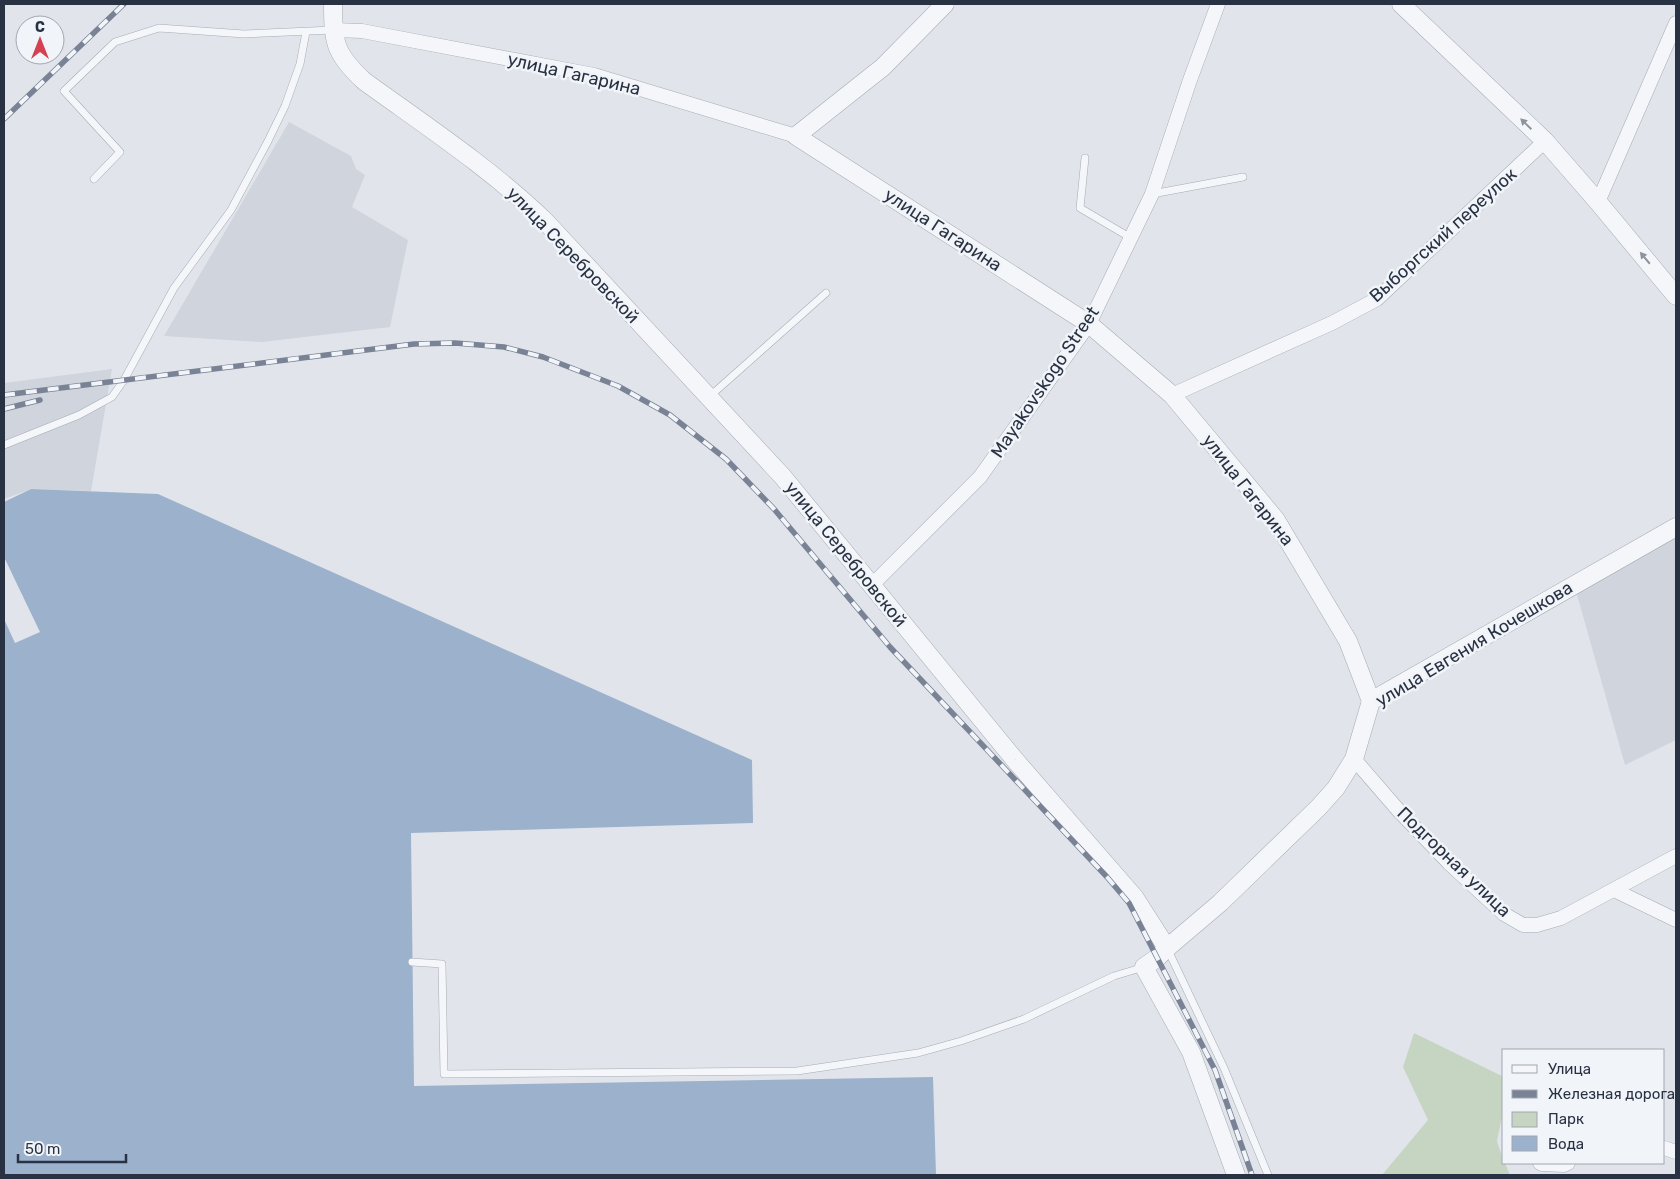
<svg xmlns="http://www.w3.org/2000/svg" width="1680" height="1179" viewBox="0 0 1680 1179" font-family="Rubik,sans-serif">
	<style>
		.built { fill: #cfd4dd }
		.green { fill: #c6d5c2 }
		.water { fill: #9bb1cc }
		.pier { fill: #e1e5eb }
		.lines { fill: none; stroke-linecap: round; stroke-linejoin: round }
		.service-casing { stroke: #a6acb5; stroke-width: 8 }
		.minor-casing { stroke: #a6acb5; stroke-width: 15 }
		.tertiary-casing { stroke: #a6acb5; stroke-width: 19 }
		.service { stroke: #f4f6f9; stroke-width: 7 }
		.minor { stroke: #f4f6f9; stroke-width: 14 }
		.tertiary { stroke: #f4f6f9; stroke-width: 18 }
		.rail-casing { stroke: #7a8395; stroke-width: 5.5 }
		.rail { stroke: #f1f4f8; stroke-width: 4; stroke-dasharray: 11; stroke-linecap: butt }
		.oneway { fill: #8e949e }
		.labels { text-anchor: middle; stroke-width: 5; stroke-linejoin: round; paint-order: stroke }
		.street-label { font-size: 18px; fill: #293243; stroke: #f1f4f8 }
	</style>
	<rect width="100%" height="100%" fill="#e1e5eb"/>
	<!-- built -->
	<g class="built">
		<polygon points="289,122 351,156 356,169 365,175 352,207 408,240 390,327 262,342 164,336"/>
		<polygon points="112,369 91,491 31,489 4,499 4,383"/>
		<polygon points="1676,534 1676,740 1625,765 1576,591"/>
	</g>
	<!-- green -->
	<polygon class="green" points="1414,1033 1504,1077 1504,1107 1497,1141 1504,1163 1505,1163 1510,1175 1382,1175 1428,1120 1403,1067"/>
	<!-- water -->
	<polygon class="water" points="31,489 158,494 752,760 753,823 411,833 414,1086 933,1077 936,1175 4,1175 4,502"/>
	<!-- pier -->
	<polygon class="pier" points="4,557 40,632 15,643 4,619"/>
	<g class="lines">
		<defs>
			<g id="service">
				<polyline points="1085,158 1080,208 1131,238"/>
				<polyline points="94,179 120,152 64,91 115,42 159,28 244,34 333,30"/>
				<polyline points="1152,194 1243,177"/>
				<polyline points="709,397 826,293"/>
				<polyline points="4,445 79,415 112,397 124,380 174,288 231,210 268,141 285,106 300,64 306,32"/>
				<polyline points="1167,948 1224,1068 1268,1175"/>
				<polyline points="412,962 442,964 444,1074 797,1071 918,1053 961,1041 1024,1019 1114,976 1144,967"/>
			</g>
			<g id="minor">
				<polyline points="333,30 362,31 594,75 796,136"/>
				<polyline points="1598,202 1676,23"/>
				<polyline points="1172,395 1332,323 1377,299 1545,141"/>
				<polyline points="872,585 980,477 1089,324 1152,194 1190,80 1218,4"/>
				<polyline points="1354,759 1399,811 1449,863 1504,914 1523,925 1537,925 1561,918 1676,856"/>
				<polyline points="1614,890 1676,920"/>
				<polyline points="1664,1148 1676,1152"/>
				<polyline points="1540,1163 1542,1164 1564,1165 1568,1163"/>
			</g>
			<g id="tertiary">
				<path d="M333 4C333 43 335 54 364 81 426 126 490 168 545 221L783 477 1015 760 1135 898 1167 948"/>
				<polyline points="945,4 883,67 796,136 1089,324 1172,395 1276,520 1348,641 1371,701"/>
				<polyline points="1401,4 1545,141 1598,202 1676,296"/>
				<polyline points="1236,1175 1191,1052 1144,967 1157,958 1167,948 1220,903 1318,808 1336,788 1354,759 1371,701 1676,527"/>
			</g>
		</defs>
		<!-- service casing -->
		<use href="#service" class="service-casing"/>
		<!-- minor casing -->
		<use href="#minor" class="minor-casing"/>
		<!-- tertiary casing -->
		<use href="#tertiary" class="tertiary-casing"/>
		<!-- service -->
		<use href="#service" class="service"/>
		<!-- minor -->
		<use href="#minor" class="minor"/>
		<!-- tertiary -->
		<use href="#tertiary" class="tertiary"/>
		<defs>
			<g id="rail">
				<polyline points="4,119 124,4"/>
				<polyline points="4,395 414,344 455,343 504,347 543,357 618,386 670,415 726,459 774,509 890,647 1107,877 1129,903 1215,1070 1252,1175"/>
				<polyline points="4,409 40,400"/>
			</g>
		</defs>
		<!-- rail casing -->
		<use href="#rail" class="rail-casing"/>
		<!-- rail -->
		<use href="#rail" class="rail"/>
	</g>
	<!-- one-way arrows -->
	<defs><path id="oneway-solid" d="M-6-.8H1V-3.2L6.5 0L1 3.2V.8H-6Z" transform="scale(1.25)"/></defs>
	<g class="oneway">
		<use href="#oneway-solid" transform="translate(1526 124) rotate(-136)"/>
		<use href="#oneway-solid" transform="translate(1645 258) rotate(-130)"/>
	</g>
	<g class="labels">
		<!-- street labels -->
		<g class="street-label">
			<text transform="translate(574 74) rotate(13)" y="6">улица Гагарина</text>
			<text transform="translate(943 230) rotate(33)" y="6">улица Гагарина</text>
			<text transform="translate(1443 235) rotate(-42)" y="6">Выборгский переулок</text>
			<text transform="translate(573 255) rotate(46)" y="6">улица Серебровской</text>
			<text transform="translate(1045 382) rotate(-56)" y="6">Mayakovskogo Street</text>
			<text transform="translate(1248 490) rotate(52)" y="6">улица Гагарина</text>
			<text transform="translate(846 554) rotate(51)" y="6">улица Серебровской</text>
			<text transform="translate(1474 644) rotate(-31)" y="6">улица Евгения Кочешкова</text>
			<text transform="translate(1454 862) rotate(44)" y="6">Подгорная улица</text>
		</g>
	</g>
	<!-- border -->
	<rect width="1680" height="1179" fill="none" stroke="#293243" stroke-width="10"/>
	<!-- legend -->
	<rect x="1502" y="1049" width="162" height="115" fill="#f1f4f8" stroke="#a1a6b0"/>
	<rect x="1512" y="1065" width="25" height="8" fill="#f4f6f9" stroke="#a1a6b0"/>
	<text x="1548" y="1074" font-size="15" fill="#293243">Улица</text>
	<rect x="1512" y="1090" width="25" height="8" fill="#7a8395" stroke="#a1a6b0"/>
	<text x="1548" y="1099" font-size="15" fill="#293243">Железная дорога</text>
	<rect x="1512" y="1112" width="25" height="15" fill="#c6d5c2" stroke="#a1a6b0"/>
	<text x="1548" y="1124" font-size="15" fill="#293243">Парк</text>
	<rect x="1512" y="1136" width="25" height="15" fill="#9bb1cc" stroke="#a1a6b0"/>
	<text x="1548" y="1149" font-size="15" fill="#293243">Вода</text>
	<!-- north arrow -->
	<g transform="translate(40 40)"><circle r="24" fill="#f1f4f8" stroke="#a1a6b0"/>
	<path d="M0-4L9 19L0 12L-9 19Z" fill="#d54153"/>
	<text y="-8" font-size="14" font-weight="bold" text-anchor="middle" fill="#293243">С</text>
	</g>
	<!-- scale -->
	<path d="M18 1154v8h108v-8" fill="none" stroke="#293243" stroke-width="2.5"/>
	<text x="25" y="1154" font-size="15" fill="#293243" stroke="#f1f4f8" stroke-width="4" paint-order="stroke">50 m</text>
</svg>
